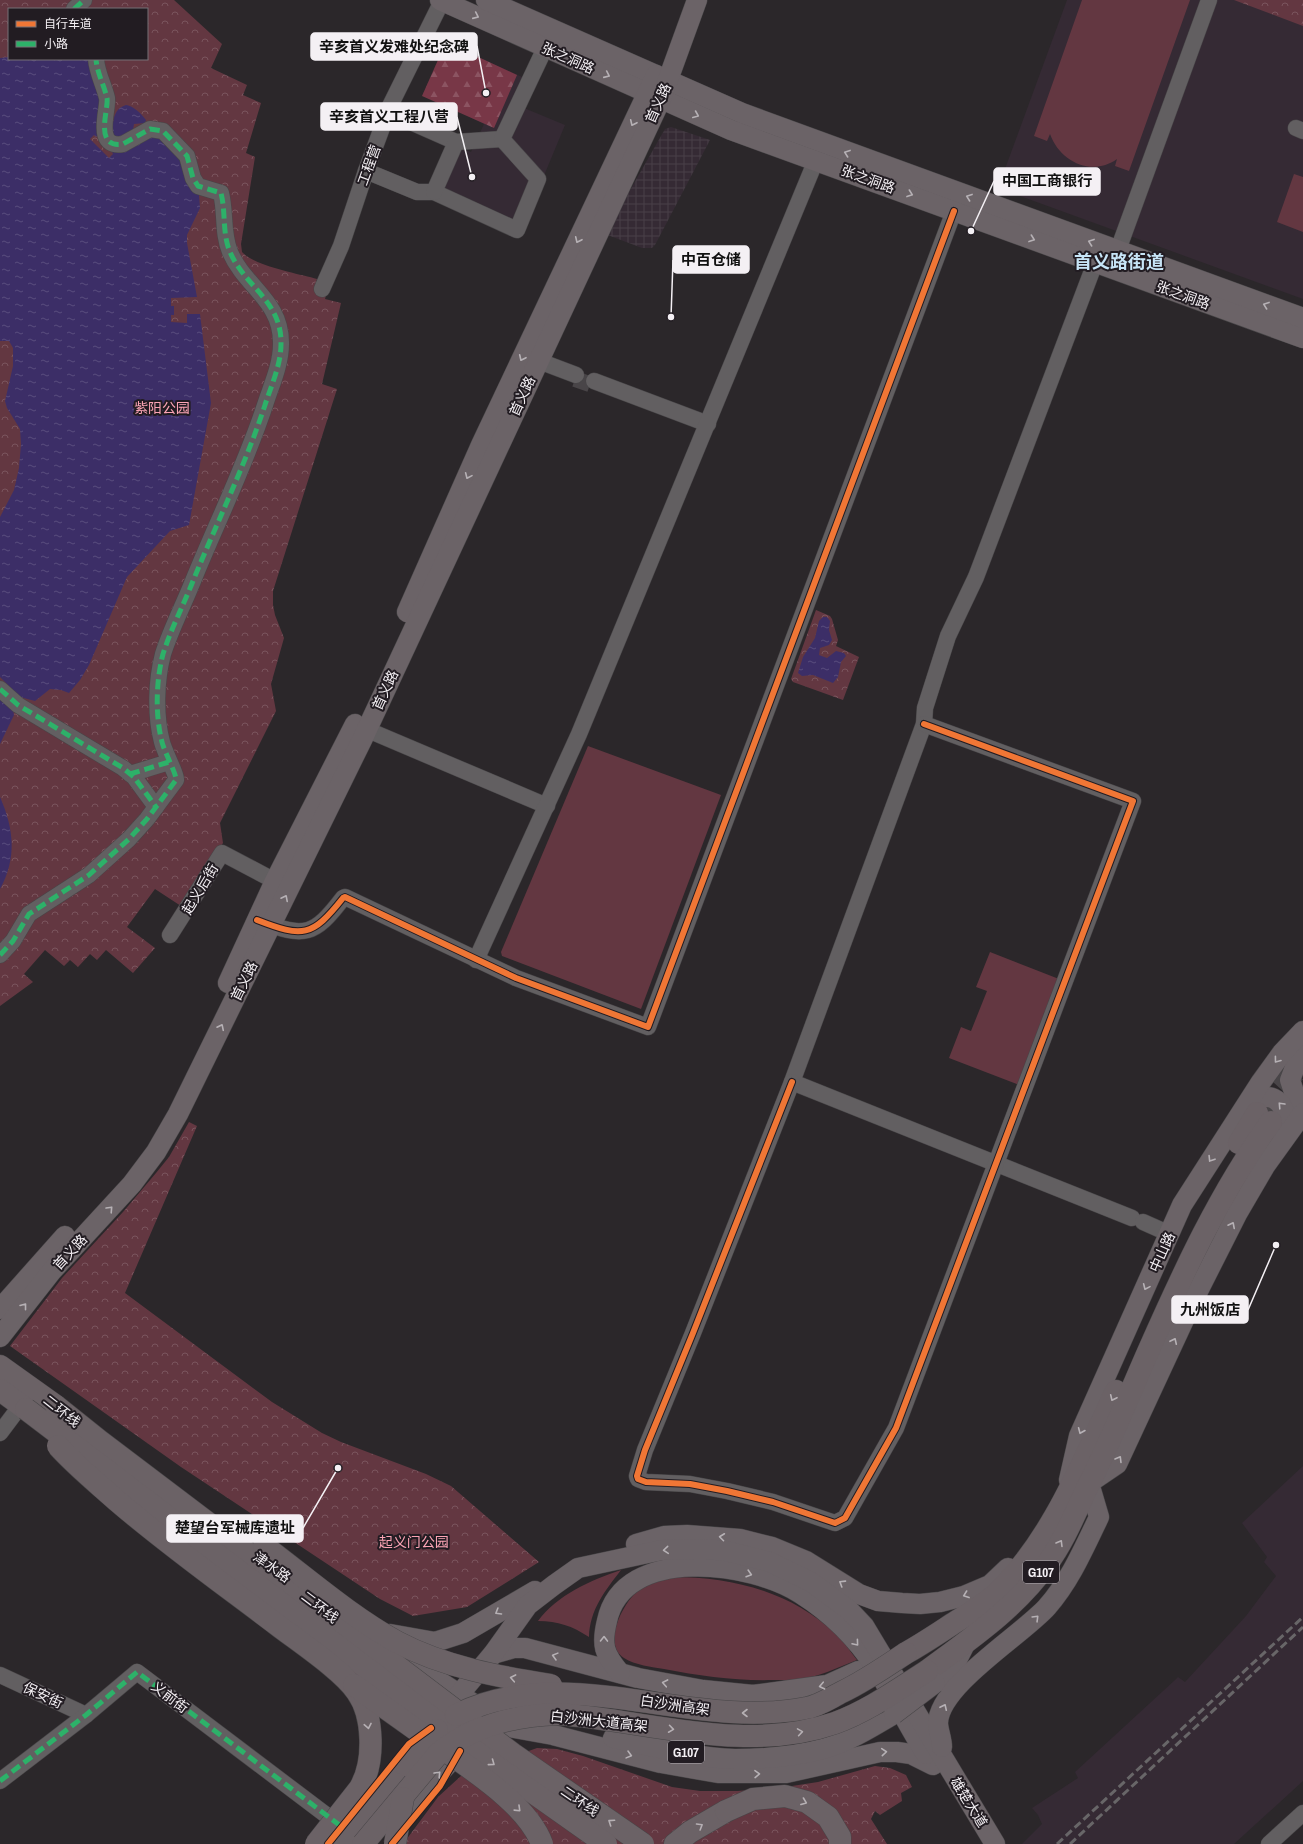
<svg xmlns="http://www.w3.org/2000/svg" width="1303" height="1844" viewBox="0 0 1303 1844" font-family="'Archivo Narrow','Noto Sans SC',sans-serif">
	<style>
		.built { fill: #352a34 }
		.industrial { fill: url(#industrial-grid) }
		.grass { fill: #633741 }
		.forest { fill: url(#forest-firs) }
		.park { fill: url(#park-crowns); fill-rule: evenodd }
		.water { fill: url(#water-ripples) }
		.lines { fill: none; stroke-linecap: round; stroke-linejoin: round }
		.minor-tunnel { stroke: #494548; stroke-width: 16; stroke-dasharray: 16 8; stroke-linecap: butt }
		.highway-tunnel { stroke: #494548; stroke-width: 22; stroke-dasharray: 22 11; stroke-linecap: butt }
		.minor-casing { stroke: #484648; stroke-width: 17 }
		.major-casing { stroke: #484648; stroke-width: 21 }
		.highway-casing { stroke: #484648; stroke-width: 23 }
		.minor { stroke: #625f61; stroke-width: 16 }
		.major { stroke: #6b6367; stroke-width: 20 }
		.highway { stroke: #6b6266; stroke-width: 22 }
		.rail { stroke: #686668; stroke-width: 3; stroke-dasharray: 8 4; stroke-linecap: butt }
		.major-bridge-casing { stroke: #484648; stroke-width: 21; stroke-linecap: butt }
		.highway-bridge-casing { stroke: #484648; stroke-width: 23; stroke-linecap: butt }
		.major-bridge { stroke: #6b6367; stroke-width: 20 }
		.highway-bridge { stroke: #6b6266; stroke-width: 22 }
		.quiet { stroke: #2db169; stroke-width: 5; stroke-dasharray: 10 5; stroke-linecap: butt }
		.cycleway-casing { stroke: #221c22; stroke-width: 8 }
		.cycleway { stroke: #f07635; stroke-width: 6 }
		.oneway { stroke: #b6b1b5 }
		.oneway2 { stroke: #b6b0b4 }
		.labels { text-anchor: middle; stroke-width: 4; stroke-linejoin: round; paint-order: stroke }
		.shield { fill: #221c22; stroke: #b5b0b5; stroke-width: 1 }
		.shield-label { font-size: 13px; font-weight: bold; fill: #f4f0f4 }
		.street-label { font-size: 14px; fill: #f4f0f4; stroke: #221c22 }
		.park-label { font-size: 14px; fill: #fca4b5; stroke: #221c22 }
		.district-label { font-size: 18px; font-weight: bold; fill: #c7e5f7; stroke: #221c22 }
		.leader { fill: none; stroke: #f4f0f4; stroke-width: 1.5 }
		.callout-dot { fill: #f4f0f4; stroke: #221c22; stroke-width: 1.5 }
		.callout { fill: #f4f0f4; stroke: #f4f0f4; stroke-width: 1.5 }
		.callout-label { font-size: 15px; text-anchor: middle; font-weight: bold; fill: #111 }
	</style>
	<defs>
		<pattern id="industrial-grid" width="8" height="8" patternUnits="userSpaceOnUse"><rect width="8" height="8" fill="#352a34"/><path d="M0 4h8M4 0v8" fill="none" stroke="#493f48"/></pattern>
		<pattern id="forest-firs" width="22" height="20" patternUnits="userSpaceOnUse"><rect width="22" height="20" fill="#783747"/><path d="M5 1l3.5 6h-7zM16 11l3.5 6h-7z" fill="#8c5462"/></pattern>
		<pattern id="park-crowns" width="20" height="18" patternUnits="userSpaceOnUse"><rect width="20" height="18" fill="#633741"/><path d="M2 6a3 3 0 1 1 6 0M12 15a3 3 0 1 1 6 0" fill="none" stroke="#7a545d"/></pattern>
		<pattern id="water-ripples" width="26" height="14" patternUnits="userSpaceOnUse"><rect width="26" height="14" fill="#3c2e67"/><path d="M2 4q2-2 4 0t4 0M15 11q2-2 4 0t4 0" fill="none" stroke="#594d7d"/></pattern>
	</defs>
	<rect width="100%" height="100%" fill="#2b272a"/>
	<!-- built -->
	<g class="built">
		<polygon points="1067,0 1303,0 1303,299 998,188"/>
		<polygon points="446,42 535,83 524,108 565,125 519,236 434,198 456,146 471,152 484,124 423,94"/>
		<polygon points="1303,1466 1303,1781 1234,1844 1022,1844 1042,1824 1038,1815 1032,1808 1078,1778 1075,1772 1175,1680 1178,1677 1185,1682 1246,1616 1276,1576 1264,1562 1267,1557 1242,1523"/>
	</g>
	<!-- industrial -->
	<polygon class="industrial" points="671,127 710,140 655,245 652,248 642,248 605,234 665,129"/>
	<!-- grass -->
	<g class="grass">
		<path d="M1082 0H1190L1129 171 1115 166 1117 159C1092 177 1060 162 1050 134L1047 141 1034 136Z"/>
		<polygon points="1294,174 1303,177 1303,232 1277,222"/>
		<polygon points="588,746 721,795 641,1009 502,956 501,952"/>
		<polygon points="990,952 1059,979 1019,1085 949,1058 961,1027 971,1031 987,991 976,987"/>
		<path d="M621 1570C605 1591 590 1609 589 1637 572 1626 558 1621 538 1621 557 1595 591 1580 621 1570Z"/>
		<path d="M673 1577C733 1577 791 1592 836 1634 844 1641 850 1651 857 1660 837 1668 818 1677 797 1680 789 1681 780 1680 773 1680 736 1681 700 1676 664 1669 652 1667 635 1665 624 1658 600 1643 626 1596 644 1586 652 1581 664 1580 673 1577Z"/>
	</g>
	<!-- forest -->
	<polygon class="forest" points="446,42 517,75 494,128 422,96"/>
	<!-- park -->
	<g class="park">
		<path d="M0 0H174L222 44 211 68 247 85 243 95 261 103 246 153 255 157 241 244 242 252C254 266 299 274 317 279L315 289 327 292 325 299 341 303 322 384 337 389 273 591V605L275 615 284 638 271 684 276 711 220 823 223 843 181 906 155 889 127 927 155 948 133 973 106 950 97 960 90 954 78 967 70 960 64 966 45 950 24 974 33 982 0 1006ZM9 9H147V59H9Z"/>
		<polygon points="1234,0 1303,0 1303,26"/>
		<polygon points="816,610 830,616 832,619 838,640 836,646 859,657 843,700 793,682 791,679"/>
		<polygon points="189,1122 197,1126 125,1293 272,1402 322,1433 341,1442 426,1474 451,1486 539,1562 467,1607 413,1616 380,1599 181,1467 10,1346 62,1278 123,1212 156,1173 169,1157"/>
		<polygon points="537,1748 557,1749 583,1756 672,1787 700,1791 738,1791 792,1786 818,1782 875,1766 890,1768 906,1775 912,1787 901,1793 902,1801 880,1815 875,1811 871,1819 887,1844 403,1844 438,1797 462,1775"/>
	</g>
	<!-- water -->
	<g class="water">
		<polygon points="9,57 9,59 92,59 102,95 99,133 96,137 94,135 90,139 109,158 113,154 112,152 115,149 152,133 183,154 199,195 200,208 187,235 187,243 197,297 171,298 171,306 174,306 174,315 171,315 171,322 187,323 187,314 200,314 211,403 189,525 170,531 127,577 89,665 80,680 69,693 61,690 50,689 35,701 20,697 0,677 0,517 14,490 19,468 21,444 20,429 7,408 5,401 13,366 13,348 9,341 0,341 0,58"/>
		<path d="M126 105C132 105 142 114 146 120L145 123 134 124 133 130 127 138 112 136C113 124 112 109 126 105Z"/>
		<polygon points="823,617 827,617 830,621 829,630 832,640 829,645 820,648 819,655 827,658 836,651 844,653 846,656 841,662 838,677 833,683 813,675 802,676 798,673 803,657 815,638 819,621"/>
		<polygon points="0,697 13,710 14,715 0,744"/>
		<path d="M0 797C14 829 17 858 0 889Z"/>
	</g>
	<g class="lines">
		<!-- minor-tunnel -->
		<polyline class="minor-tunnel" points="575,379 592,385"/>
		<!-- highway-tunnel -->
		<polyline class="highway-tunnel" points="1258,1113 1302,1064"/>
		<defs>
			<g id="minor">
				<polyline points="74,9 84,0"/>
				<polyline points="388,112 456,142 502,139"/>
				<polyline points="1296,128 1303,131"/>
				<polyline points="366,171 417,192 434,192 517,230 538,179 502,139 545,48"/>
				<polyline points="434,192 456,142"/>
				<polyline points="1114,261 1209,0"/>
				<polyline points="1095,263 976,577 948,636 925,708 924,724 792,1082 1132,1218"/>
				<polyline points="322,289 341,246 366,171 390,106 442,1"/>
				<polyline points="539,361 576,375"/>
				<polyline points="594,381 708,424"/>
				<polyline points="0,689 18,705 123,768 134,777 156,807"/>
				<polyline points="356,725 547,806"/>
				<polyline points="130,774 169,762"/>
				<path d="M260 921C305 938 314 936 343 898L345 897 516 978 648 1027 954 211"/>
				<polyline points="170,935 222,853 275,881"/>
				<path d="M0 955 13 941 29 914 89 875 129 839 147 819 176 780C177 775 164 751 162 742 155 715 156 681 163 654 171 629 183 606 193 581 217 522 245 466 265 405 271 386 281 365 281 344 282 301 245 287 230 252 222 233 226 213 221 193L198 186 193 178 187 156 163 131 150 129 123 144C93 149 109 109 107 98 104 85 97 73 96 59"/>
				<polyline points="476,960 579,734 816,160"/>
				<polyline points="792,1082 693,1333 645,1450 637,1476 638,1479 646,1482 690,1484 727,1491 773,1502 835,1523 845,1518 896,1428 1133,801 924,724"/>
				<polyline points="1143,1222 1170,1234"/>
				<polyline points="0,1433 15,1413"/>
				<polyline points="0,1675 86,1715"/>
				<polyline points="0,1781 86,1715 137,1672 342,1827"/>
				<polyline points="1269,1844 1303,1813"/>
			</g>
			<g id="major">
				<polyline points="440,0 731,130 1303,338"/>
				<polyline points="486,0 742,113 1303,318"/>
				<polyline points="407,612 481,445 656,75"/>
				<polyline points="228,983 275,881 355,724"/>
				<polyline points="1303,1055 1295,1067 1290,1080 1297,1101 1303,1109"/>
				<path d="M1244 1109C1272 1081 1294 1107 1283 1140"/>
				<polyline points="0,1309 65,1236"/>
				<polyline points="0,1337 51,1272 132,1184 156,1152 178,1114 362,740 661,99 697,0"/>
				<polyline points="1069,1480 1079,1436 1182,1205 1261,1082 1282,1053 1303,1031"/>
				<polyline points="636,1544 664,1536 687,1535 740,1539 772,1547 806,1561 859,1594 878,1601 902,1603 920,1604 940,1602 964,1596 990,1585 1008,1568"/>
				<polyline points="390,1634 435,1642 463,1633 535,1591"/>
				<polyline points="381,1643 509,1727 553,1735 661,1763 718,1773 786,1773 880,1752 897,1752 911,1754 933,1765"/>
				<polyline points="493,1654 514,1648 525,1648 638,1678 703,1690 753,1695 827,1685 858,1671"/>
				<path d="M620 1673C604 1654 601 1645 607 1621 623 1544 753 1562 801 1594 831 1613 857 1639 876 1668 894 1696 908 1726 926 1754"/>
				<polyline points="935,1683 955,1664 966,1642"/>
				<polyline points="452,1703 493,1654 528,1605 554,1585 578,1568 662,1550 705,1549 726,1551 770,1562 811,1582 849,1610 864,1626 995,1844"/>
				<path d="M613 1738C652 1746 695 1758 735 1759 762 1759 797 1756 823 1749 848 1742 872 1727 894 1714"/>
				<path d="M942 1747C942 1739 938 1730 938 1723 939 1685 1022 1635 1047 1607 1070 1581 1084 1548 1099 1517L1089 1483 1117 1464 1189 1309 1237 1214 1265 1166 1303 1113"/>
				<polyline points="395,1821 460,1751 466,1746"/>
			</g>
			<g id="highway">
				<polyline points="1239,1143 1257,1113"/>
				<polyline points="0,1366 56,1406"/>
				<polyline points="0,1390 26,1409"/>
				<path d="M906 1653C924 1643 940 1632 957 1621 971 1612 985 1604 997 1593 1054 1538 1083 1460 1116 1391"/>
				<path d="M927 1671C970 1639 1016 1608 1047 1564 1067 1537 1078 1505 1093 1476 1113 1435 1130 1393 1148 1352 1183 1273 1220 1192 1271 1122"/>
				<polyline points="340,1844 405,1765"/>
				<polyline points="675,1844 690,1832 726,1811"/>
			</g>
		</defs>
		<!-- minor casing -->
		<use href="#minor" class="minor-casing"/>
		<!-- major casing -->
		<use href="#major" class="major-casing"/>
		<!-- highway casing -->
		<use href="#highway" class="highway-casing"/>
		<!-- minor -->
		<use href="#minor" class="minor"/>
		<!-- major -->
		<use href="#major" class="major"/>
		<!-- highway -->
		<use href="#highway" class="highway"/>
		<!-- rail -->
		<g class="rail">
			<polyline points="1057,1844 1303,1617"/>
			<polyline points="1070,1844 1303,1627"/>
		</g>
		<defs>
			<polyline id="major-bridge" points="894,1714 935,1683"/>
			<g id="highway-bridge">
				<polyline points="56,1406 101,1442 513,1754 643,1844"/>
				<polyline points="26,1409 490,1762 606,1844"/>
				<path d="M58 1446C76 1466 96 1482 116 1500 167 1544 222 1583 276 1624 298 1641 342 1670 357 1692 374 1716 375 1762 360 1788L316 1844"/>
				<path d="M264 1546C308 1579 350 1616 397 1642 444 1667 500 1677 551 1685"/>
				<path d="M354 1685C382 1706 411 1726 439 1746 472 1770 528 1805 542 1844"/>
				<path d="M456 1715C568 1660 690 1731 806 1708 819 1706 830 1698 842 1692 865 1681 885 1667 906 1653"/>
				<polyline points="405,1765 437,1730"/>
				<polyline points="726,1811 753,1799 785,1796 807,1802 828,1817 840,1837 840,1844"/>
				<path d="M363 1844 439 1753C474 1725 515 1715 559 1714 650 1721 745 1754 835 1723 868 1711 897 1690 927 1671"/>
				<polyline points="395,1844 403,1798"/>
			</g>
		</defs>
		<!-- major-bridge casing -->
		<use href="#major-bridge" class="major-bridge-casing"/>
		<!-- highway-bridge casing -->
		<use href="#highway-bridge" class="highway-bridge-casing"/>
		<!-- major-bridge -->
		<use href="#major-bridge" class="major-bridge"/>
		<!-- highway-bridge -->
		<use href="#highway-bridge" class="highway-bridge"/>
		<!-- quiet -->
		<g class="quiet">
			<polyline points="74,9 84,0"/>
			<polyline points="0,689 18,705 123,768 134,777 156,807"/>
			<polyline points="130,774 169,762"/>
			<path d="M0 955 13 941 29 914 89 875 129 839 147 819 176 780C177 775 164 751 162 742 155 715 156 681 163 654 171 629 183 606 193 581 217 522 245 466 265 405 271 386 281 365 281 344 282 301 245 287 230 252 222 233 226 213 221 193L198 186 193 178 187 156 163 131 150 129 123 144C93 149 109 109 107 98 104 85 97 73 96 59"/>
			<polyline points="0,1781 86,1715 137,1672 342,1827"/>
		</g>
		<defs>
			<g id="cycleway">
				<path d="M257 920C303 938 312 937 343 898L345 897 516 978 648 1027 954 211"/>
				<polyline points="792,1082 693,1333 645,1450 637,1476 638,1479 646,1482 690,1484 727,1491 773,1502 835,1523 845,1518 896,1428 1133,801 924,724"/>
				<polyline points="328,1844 409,1744 431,1728"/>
				<polyline points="392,1844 440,1786 460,1751"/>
			</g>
		</defs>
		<!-- cycleway casing -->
		<use href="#cycleway" class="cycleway-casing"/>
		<!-- cycleway -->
		<use href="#cycleway" class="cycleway"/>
	</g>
	<!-- one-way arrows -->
	<defs><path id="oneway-chevron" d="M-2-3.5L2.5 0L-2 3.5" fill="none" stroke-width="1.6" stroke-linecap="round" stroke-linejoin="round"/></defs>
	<g class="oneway">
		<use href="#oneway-chevron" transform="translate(476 16) rotate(24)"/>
		<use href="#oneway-chevron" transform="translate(607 75) rotate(24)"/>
		<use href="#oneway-chevron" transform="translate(696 115) rotate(23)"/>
		<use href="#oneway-chevron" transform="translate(633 123) rotate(115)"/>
		<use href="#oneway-chevron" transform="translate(847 153) rotate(-160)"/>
		<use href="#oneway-chevron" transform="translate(910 194) rotate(20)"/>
		<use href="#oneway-chevron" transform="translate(969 197) rotate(-160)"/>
		<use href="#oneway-chevron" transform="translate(1032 239) rotate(20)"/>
		<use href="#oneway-chevron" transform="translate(578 240) rotate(115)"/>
		<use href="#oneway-chevron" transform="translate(1091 242) rotate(-160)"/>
		<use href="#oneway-chevron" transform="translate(1266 305) rotate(-160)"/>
		<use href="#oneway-chevron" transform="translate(522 358) rotate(115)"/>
		<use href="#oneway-chevron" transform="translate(468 476) rotate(114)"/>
		<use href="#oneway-chevron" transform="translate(285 898) rotate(-63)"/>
		<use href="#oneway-chevron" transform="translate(221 1027) rotate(-64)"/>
		<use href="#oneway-chevron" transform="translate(1277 1060) rotate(127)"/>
		<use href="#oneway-chevron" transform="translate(1281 1105) rotate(-133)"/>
		<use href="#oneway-chevron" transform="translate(1211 1159) rotate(122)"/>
		<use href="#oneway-chevron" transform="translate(110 1209) rotate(-47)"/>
		<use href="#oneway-chevron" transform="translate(1232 1225) rotate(-63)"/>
		<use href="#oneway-chevron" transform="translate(1146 1287) rotate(114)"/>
		<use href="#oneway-chevron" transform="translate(24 1306) rotate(-52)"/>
		<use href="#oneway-chevron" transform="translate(1174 1341) rotate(-65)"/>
		<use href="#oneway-chevron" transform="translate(1081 1431) rotate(113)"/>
		<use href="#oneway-chevron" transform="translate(1119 1459) rotate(-59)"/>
		<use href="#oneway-chevron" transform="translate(722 1537) rotate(-173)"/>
		<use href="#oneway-chevron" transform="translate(666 1550) rotate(175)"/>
		<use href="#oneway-chevron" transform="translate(749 1574) rotate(17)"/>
		<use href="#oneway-chevron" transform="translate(842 1583) rotate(-148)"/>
		<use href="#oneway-chevron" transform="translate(966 1595) rotate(160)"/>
		<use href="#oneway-chevron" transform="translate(498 1612) rotate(149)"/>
		<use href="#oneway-chevron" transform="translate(1036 1618) rotate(-45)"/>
		<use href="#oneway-chevron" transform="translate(604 1639) rotate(-89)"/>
		<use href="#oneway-chevron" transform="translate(856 1643) rotate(50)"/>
		<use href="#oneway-chevron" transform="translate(555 1656) rotate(-165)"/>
		<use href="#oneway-chevron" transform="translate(665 1683) rotate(-169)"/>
		<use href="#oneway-chevron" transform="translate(822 1686) rotate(168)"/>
		<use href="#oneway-chevron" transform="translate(944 1707) rotate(-65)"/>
		<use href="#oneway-chevron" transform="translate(884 1752) rotate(-5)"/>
		<use href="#oneway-chevron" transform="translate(629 1755) rotate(15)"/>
		<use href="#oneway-chevron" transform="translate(438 1774) rotate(-47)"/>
		<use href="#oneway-chevron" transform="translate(757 1774) rotate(-1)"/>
	</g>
	<g class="oneway2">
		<use href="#oneway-chevron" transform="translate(1113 1398) rotate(115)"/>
		<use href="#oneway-chevron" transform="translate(1060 1543) rotate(-59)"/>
		<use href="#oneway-chevron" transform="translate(513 1678) rotate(-169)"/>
		<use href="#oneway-chevron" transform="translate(745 1713) rotate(-180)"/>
		<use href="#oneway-chevron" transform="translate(368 1726) rotate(79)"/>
		<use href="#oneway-chevron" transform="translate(671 1729) rotate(8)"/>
		<use href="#oneway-chevron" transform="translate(800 1732) rotate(-9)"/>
		<use href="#oneway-chevron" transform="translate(492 1763) rotate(36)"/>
		<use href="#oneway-chevron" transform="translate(804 1802) rotate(21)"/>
		<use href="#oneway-chevron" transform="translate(518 1809) rotate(44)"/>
		<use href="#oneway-chevron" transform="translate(611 1822) rotate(-146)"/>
		<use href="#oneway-chevron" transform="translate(700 1826) rotate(-31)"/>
	</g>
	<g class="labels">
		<!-- shield labels -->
		<g class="shield">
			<rect x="1023" y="1561" width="36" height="22" rx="3"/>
			<rect x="668" y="1741" width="36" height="22" rx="3"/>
		</g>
		<g class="shield-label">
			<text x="1041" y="1577">G107</text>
			<text x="686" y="1757">G107</text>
		</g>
		<!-- street labels -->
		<g class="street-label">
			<text transform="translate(568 58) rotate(24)" y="5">张之洞路</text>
			<text transform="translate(658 103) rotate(-66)" y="5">首义路</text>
			<text transform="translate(369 165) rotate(-70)" y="5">工程营</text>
			<text transform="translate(868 179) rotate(20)" y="5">张之洞路</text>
			<text transform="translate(1183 295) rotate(20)" y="5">张之洞路</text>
			<text transform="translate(522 396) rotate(-65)" y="5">首义路</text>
			<text transform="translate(385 690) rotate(-65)" y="5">首义路</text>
			<text transform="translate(200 889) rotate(-59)" y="5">起义后街</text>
			<text transform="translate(244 981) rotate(-64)" y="5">首义路</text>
			<text transform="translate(70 1252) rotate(-47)" y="5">首义路</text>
			<text transform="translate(1162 1252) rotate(-66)" y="5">中山路</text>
			<text transform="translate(62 1411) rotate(38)" y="5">二环线</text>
			<text transform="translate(272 1567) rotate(35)" y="5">津水路</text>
			<text transform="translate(320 1607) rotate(37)" y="5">二环线</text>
			<text transform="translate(43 1695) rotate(25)" y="5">保安街</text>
			<text transform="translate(170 1697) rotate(37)" y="5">义前街</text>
			<text transform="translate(675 1705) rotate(8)" y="5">白沙洲高架</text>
			<text transform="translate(599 1721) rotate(6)" y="5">白沙洲大道高架</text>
			<text transform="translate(580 1801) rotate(34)" y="5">二环线</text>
			<text transform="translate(969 1802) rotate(58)" y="5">雄楚大道</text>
		</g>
		<!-- park labels -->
		<g class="park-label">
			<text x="162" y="413">紫阳公园</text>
			<text x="414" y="1547">起义门公园</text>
		</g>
		<!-- district labels -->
		<g class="district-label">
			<text x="1119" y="268">首义路街道</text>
		</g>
	</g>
	<!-- callouts -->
	<path class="leader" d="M486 93L477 46M472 177L457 117M971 231L994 181M671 317L673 260M1276 1245L1248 1310M338 1468L303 1528"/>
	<g class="callout-dot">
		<circle cx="486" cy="93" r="4"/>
		<circle cx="472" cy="177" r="4"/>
		<circle cx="971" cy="231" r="4"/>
		<circle cx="671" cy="317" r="4"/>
		<circle cx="1276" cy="1245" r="4"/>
		<circle cx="338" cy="1468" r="4"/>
	</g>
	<g class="callout">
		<rect x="311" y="33" width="166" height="27" rx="4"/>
		<rect x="321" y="103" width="136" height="27" rx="4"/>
		<rect x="994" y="168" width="106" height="27" rx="4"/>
		<rect x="673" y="246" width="76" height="27" rx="4"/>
		<rect x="1172" y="1296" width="76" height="27" rx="4"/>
		<rect x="167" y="1515" width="136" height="27" rx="4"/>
	</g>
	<g class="callout-label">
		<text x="394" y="52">辛亥首义发难处纪念碑</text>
		<text x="389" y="122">辛亥首义工程八营</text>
		<text x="1047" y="186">中国工商银行</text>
		<text x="711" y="265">中百仓储</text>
		<text x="1210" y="1315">九州饭店</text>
		<text x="235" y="1533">楚望台军械库遗址</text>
	</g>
	<!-- legend -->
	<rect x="8" y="8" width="140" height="52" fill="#221c22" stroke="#767176"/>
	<rect x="16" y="21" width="20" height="6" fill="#f07635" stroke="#767176"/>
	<text x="44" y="28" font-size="12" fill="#f4f0f4">自行车道</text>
	<rect x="16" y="41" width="20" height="6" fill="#2db169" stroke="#767176"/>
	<text x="44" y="48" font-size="12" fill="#f4f0f4">小路</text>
</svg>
